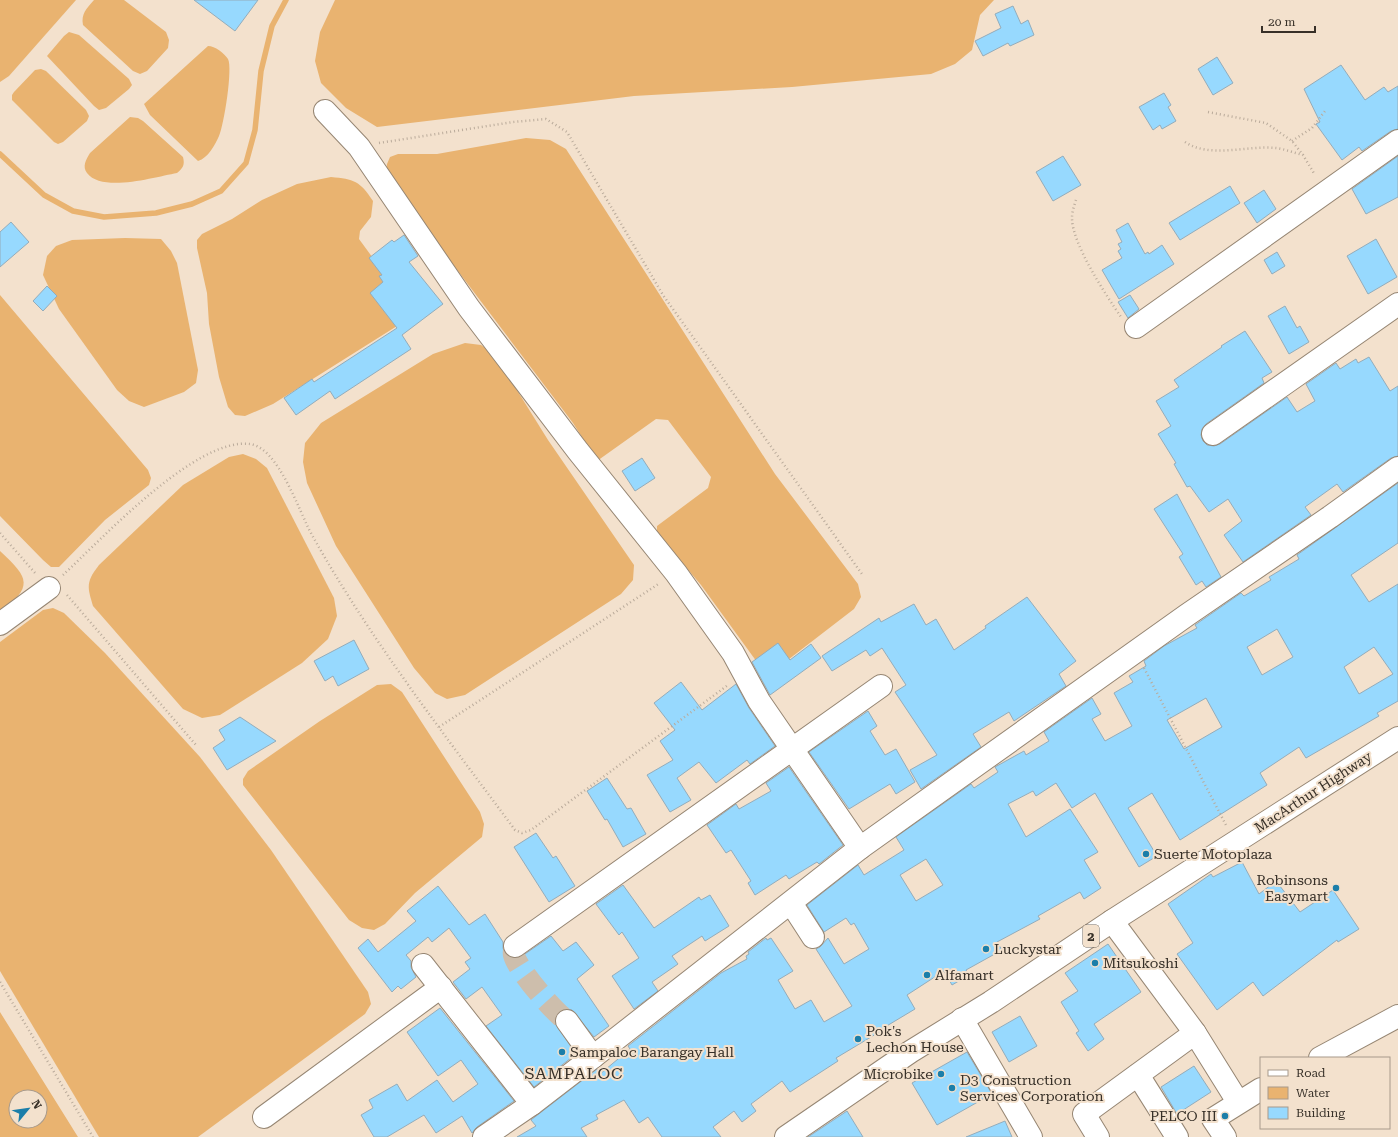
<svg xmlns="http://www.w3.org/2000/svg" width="1398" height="1137" viewBox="0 0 1398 1137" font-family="'Roboto Serif',serif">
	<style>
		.water { fill: #e9b370; fill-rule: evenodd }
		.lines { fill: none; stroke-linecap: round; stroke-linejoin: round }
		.stream { stroke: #e9b370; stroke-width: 5.5 }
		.building { fill: #97d9fe; stroke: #94acba; fill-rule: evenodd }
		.minor-tunnel { stroke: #cdbeac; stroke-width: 22; stroke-dasharray: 22 11; stroke-linecap: butt }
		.minor-casing { stroke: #968673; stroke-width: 24 }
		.highway-casing { stroke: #968673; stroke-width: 24 }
		.path { stroke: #baab9b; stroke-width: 2.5; stroke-dasharray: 1 3; stroke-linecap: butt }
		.minor { stroke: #fff; stroke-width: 22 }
		.highway { stroke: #fff; stroke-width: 22 }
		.poi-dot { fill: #1b7ea9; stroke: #f3e1cd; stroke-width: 1.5 }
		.labels { text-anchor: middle; stroke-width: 4; stroke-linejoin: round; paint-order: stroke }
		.shield { fill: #f3e1cd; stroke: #6f655a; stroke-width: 1 }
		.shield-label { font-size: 13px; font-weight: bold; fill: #373028 }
		.street-label { font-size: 14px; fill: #373028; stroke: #f3e1cd }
		.poi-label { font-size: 14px; fill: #373028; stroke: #f3e1cd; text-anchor: start }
		.quarter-label { font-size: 16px; letter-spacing: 1px; fill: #373028; stroke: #f3e1cd }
	</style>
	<rect width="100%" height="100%" fill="#f3e1cd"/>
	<!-- water -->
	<g class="water">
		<polygon points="0,0 76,0 9,76 0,82"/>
		<path d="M94 0H124L166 32 169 40 168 48 147 71 140 74 133 71 83 25C81 14 86 9 94 0Z"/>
		<polygon points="335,0 994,0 980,15 972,50 955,64 931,74 792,87 634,96 377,127 346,108 321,83 315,61 320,32"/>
		<polygon points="69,32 79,35 129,79 132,85 129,89 106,108 99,110 94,106 47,56 64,36"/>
		<path d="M208 46C215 46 224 53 228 59 233 68 224 125 219 136 215 145 208 158 198 161L150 115 144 104Z"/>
		<polygon points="41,69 46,71 86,110 89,116 87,121 63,142 58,144 54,142 12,100 12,95 14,92 35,70"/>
		<path d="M130 117 138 118 143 121 183 157C185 165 183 168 177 173 155 177 102 193 87 173 82 166 86 160 90 153Z"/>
		<polygon points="526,138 550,140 566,149 775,474 858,584 861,597 854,609 767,676 701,585 657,533 657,526 708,488 711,477 668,420 656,419 597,461 573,423 386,176 387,164 390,157 398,154 437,154"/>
		<path d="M331 177C354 179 360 181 373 201L371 217 360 231 359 239 389 280 397 326 273 404 245 416 235 415 228 407 219 377 209 324 207 293 197 248V240L202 234 232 219 262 200 297 184Z"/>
		<polygon points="125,238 161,239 171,251 177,263 198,370 196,383 184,392 144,407 129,401 117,390 59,309 43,275 47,256 56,246 72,240"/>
		<polygon points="0,295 148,470 151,478 149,485 105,520 59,567 51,567 43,560 0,516"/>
		<polygon points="465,343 481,345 495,355 548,440 634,565 633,580 621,594 465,695 447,699 435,693 414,668 336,546 307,483 303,462 305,443 321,423 433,354"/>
		<path d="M243 454 256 459 267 468 334 598 337 616 328 639 302 663 220 715 202 718 183 709 93 606C87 586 86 582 99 565L183 485 229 457Z"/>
		<path d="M0 551C30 579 33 586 0 613Z"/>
		<polygon points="53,608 64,613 105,653 200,757 271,850 368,992 371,1004 365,1014 198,1137 99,1137 0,971 0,642 43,610"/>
		<polygon points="391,684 402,692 480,812 484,824 482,837 415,893 385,924 374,930 362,928 349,920 243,785 243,779 248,771 320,721 377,685"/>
		<path d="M0 1012 78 1137H0ZM16 1097H40V1121H16Z"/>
	</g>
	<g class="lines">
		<!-- stream -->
		<polyline class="stream" points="0,154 44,195 73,211 104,217 156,213 192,204 221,191 246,163 255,130 261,71 272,26 286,0"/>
	</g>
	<!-- building -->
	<g class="building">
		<polygon points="194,0 258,0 235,31"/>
		<polygon points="1013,6 1021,24 1028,20 1034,35 1010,46 1008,43 983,56 975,41 1001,28 995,14"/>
		<polygon points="1217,57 1233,83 1213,95 1198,69"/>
		<polygon points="1341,65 1365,100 1384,87 1388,92 1398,86 1398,129 1391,131 1362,151 1359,147 1342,160 1316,124 1320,122 1304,89"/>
		<polygon points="1164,93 1171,105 1168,107 1176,121 1162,129 1160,125 1153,130 1139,107"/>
		<polygon points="1063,156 1081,185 1053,201 1036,172"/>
		<polygon points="1398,156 1398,197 1366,214 1352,189"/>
		<polygon points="1230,186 1240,203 1180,240 1169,223"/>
		<polygon points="1264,190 1276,209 1257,223 1244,203"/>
		<polygon points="11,222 29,242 0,267 0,232"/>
		<polygon points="1128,223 1145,254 1148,252 1149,254 1162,245 1174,264 1119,299 1102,270 1122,258 1118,251 1121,249 1118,244 1122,242 1116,230"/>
		<polygon points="404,235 418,256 409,262 443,304 402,335 411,349 335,399 330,391 296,415 284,398 312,379 314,382 397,328 370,293 383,282 379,276 382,275 369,258 392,240 394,242"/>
		<polygon points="1376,239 1397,277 1368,294 1347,256"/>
		<polygon points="1277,252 1285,266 1272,274 1264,260"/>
		<polygon points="47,286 57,296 43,311 33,301"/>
		<polygon points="1130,295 1139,309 1128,318 1118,302"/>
		<polygon points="1285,306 1297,328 1300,326 1309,342 1289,354 1268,316"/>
		<polygon points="1245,331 1272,372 1262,378 1264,383 1206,424 1202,429 1201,435 1203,441 1207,445 1214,446 1220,444 1287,397 1297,412 1315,401 1306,384 1336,363 1340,369 1356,359 1358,363 1369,357 1390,391 1398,386 1398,456 1391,458 1343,492 1337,484 1305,507 1311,515 1243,562 1224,535 1242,521 1228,499 1209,512 1190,486 1187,487 1174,464 1176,463 1158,434 1171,426 1156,401 1179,387 1174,380 1222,347 1221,346"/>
		<polygon points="642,458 655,478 635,491 622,471"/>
		<path d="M1398 483V543L1351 575 1369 602 1398 584V701L1377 713 1379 716 1306 758 1299 747 1260 773 1267 785 1180 840 1152 793 1128 808 1157 856 1139 867 1095 793 1072 808 1056 783 1036 796 1033 791 1008 804 1026 837 1070 809 1098 852 1084 860 1101 888 1084 899 1080 892 1038 916 1040 919 997 942 1002 950 966 970 969 975 952 985 944 971 907 995 915 1009 880 1030 881 1031 836 1058 838 1061 790 1092 782 1081 751 1104 756 1111 742 1122 734 1111 713 1127 721 1137H662L648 1117 639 1123 624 1100 596 1115 598 1119 581 1128 587 1137H517L536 1126 531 1120 597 1069 600 1074 630 1049 628 1046 721 973 747 959 746 956 749 954 748 952 766 938 767 940 771 938 793 971 778 980 795 1009 811 1000 824 1022 852 1006 816 949 820 947 828 938 844 964 869 949 854 923 851 925 846 918 824 932 807 905 858 865 864 875 904 850 896 837 971 784 974 788 998 772 995 767 1024 751 1026 755 1049 741 1044 732 1092 698 1101 714 1092 719 1105 741 1132 726 1114 693 1133 682 1129 676 1146 666 1144 661 1164 646 1197 628 1195 625 1241 593 1244 596 1271 580 1269 577 1299 559 1297 555ZM1277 629 1293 657 1262 675 1247 647ZM1374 647 1393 674 1359 694 1344 667ZM1206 698 1222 727 1184 749 1167 720ZM926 859 943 885 916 901 900 875Z"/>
		<polygon points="1177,494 1221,577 1206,587 1202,581 1196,585 1179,557 1183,554 1154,509"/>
		<polygon points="1027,597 1076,661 1059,674 1066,686 1014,721 1009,712 973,734 981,747 921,789 910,770 937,755 895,692 906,685 882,648 870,656 866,650 832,671 822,656 879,618 881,622 914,604 926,625 936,619 954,650 986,628 985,626"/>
		<polygon points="354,640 369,669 338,686 333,676 325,681 314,661"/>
		<polygon points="778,643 790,660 811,644 821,658 770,695 752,662"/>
		<polygon points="681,682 702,710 736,684 749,708 775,746 750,764 747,760 716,783 699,762 677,778 691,800 670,812 647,775 673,760 660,741 675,730 654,703"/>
		<polygon points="868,711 877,726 870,731 885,755 896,749 915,782 896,794 890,784 849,809 809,752"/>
		<polygon points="240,717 276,741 227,770 213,748 225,740 219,730"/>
		<polygon points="789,767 843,845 819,864 817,862 789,879 786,875 755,895 748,883 751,881 731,850 726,853 707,825 736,804 739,809 771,791 766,783"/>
		<polygon points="607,778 627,809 631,808 646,834 623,847 607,819 605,820 587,791"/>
		<polygon points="536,833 553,858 556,856 575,886 549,902 514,847"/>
		<polygon points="1242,862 1259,894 1276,881 1300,912 1333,890 1359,929 1338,942 1337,940 1263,996 1253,982 1217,1010 1177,954 1193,943 1168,904 1211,874 1213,877"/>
		<polygon points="623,885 654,928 699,897 701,900 710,895 729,926 705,941 702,936 672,956 678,964 652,982 658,991 634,1009 612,976 639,958 622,932 619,935 596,904"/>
		<polygon points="438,886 469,925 485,914 503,942 503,948 505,953 509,957 516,958 522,956 551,936 563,951 576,942 594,965 577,979 609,1026 594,1037 572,1010 566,1009 559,1011 555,1016 555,1023 576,1054 534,1087 486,1026 502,1015 482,987 466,999 453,982 470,969 465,962 471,958 449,928 432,942 428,937 406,955 411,961 411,967 416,977 401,989 398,986 392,992 358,948 368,939 378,952 416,921 407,911"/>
		<polygon points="1108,944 1141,992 1094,1024 1104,1039 1088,1051 1076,1033 1079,1031 1061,1002 1078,991 1065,973"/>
		<polygon points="440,1008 514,1101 477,1127 472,1133 462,1116 436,1133 424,1115 387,1137 374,1137 361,1115 373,1108 369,1100 397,1084 407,1101 437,1080 453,1102 478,1084 461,1060 438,1076 407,1032"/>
		<polygon points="1020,1016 1037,1046 1009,1062 992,1032"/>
		<polygon points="967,1052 992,1094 937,1125 912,1083"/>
		<polygon points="1194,1066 1211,1092 1177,1114 1161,1087"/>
		<polygon points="847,1111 863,1137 808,1137"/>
		<polygon points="1005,1121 1012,1137 966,1137"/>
	</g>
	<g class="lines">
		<!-- minor-tunnel -->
		<path class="minor-tunnel" d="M515 946C514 949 513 952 514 955 517 969 554 1012 567 1021"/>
		<defs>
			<g id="minor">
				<polyline points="325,111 359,147 469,308 578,451 676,573 733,653 759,701 860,848"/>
				<polyline points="1136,327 1398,141"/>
				<polyline points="1213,434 1398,304"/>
				<polyline points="0,624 49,588"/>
				<polyline points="791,903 813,937"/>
				<polyline points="1112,921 1195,1033 1238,1102"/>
				<polyline points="515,946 881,686"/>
				<polyline points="423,965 532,1104"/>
				<polyline points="962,1019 1031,1137"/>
				<polyline points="567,1021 593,1057"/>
				<polyline points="1320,1058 1398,1016"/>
				<polyline points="1138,1075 1177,1137"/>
				<polyline points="264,1117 441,987"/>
				<polyline points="484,1137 532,1104 593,1057 860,848 1187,615 1330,517 1398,468"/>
				<polyline points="1098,1137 1084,1114 1195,1033"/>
				<polyline points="1225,1137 1213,1119 1261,1089"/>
			</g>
			<polyline id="highway" points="786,1137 910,1052 991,1002 1112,921 1398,738"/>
		</defs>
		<!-- minor casing -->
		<use href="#minor" class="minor-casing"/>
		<!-- highway casing -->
		<use href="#highway" class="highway-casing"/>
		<!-- path -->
		<g class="path">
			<polyline points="1208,112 1266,123 1292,141 1303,155"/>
			<polyline points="1292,141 1312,128 1325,111"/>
			<path d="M1185 142C1211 159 1247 145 1276 148 1285 149 1294 153 1303 155L1315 175"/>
			<polyline points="379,143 513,122 546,119 567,132 663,295 862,574"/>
			<path d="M1076 200C1074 206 1072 212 1072 218 1072 244 1106 295 1121 317"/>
			<polyline points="0,533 36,574"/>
			<path d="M63 575C102 539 196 437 250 444 279 448 299 512 312 535 370 639 444 734 515 830L522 833 531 830 728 685"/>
			<polyline points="67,595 196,745"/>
			<polyline points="1144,668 1226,825"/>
			<polyline points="439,727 660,583"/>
			<polyline points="0,982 93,1137"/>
		</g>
		<!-- minor -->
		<use href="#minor" class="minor"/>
		<!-- highway -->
		<use href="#highway" class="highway"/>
	</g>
	<!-- markers -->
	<g class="poi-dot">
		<circle cx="1146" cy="854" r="4"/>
		<circle cx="1336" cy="888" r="4"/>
		<circle cx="986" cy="949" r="4"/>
		<circle cx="1095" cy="963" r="4"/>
		<circle cx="927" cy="975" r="4"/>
		<circle cx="858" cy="1039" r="4"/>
		<circle cx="562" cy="1052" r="4"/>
		<circle cx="941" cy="1074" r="4"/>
		<circle cx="952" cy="1088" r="4"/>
		<circle cx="1225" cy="1116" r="4"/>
	</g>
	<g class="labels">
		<!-- shield labels -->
		<rect class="shield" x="1083" y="925" width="16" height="22" rx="3"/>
		<g class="shield-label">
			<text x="1091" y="941">2</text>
		</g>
		<!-- street labels -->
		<g class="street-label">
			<text transform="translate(1313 792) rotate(-33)" y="5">MacArthur Highway</text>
		</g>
		<!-- poi labels -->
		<g class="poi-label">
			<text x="1154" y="859">Suerte Motoplaza</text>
			<text x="1328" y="885" text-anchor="end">Robinsons<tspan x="1328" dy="16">Easymart</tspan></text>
			<text x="994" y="954">Luckystar</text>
			<text x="1103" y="968">Mitsukoshi</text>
			<text x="935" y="980">Alfamart</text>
			<text x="866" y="1036">Pok's<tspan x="866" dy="16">Lechon House</tspan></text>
			<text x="570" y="1057">Sampaloc Barangay Hall</text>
			<text x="933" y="1079" text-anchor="end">Microbike</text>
			<text x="960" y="1085">D3 Construction<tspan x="960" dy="16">Services Corporation</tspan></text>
			<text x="1217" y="1121" text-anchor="end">PELCO III</text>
		</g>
		<!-- quarter labels -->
		<g class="quarter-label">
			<text x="574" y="1079">SAMPALOC</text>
		</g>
	</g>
	<!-- legend -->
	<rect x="1260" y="1057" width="130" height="72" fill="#f3e1cd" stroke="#a89a8b"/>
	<rect x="1268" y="1070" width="20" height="6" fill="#ffffff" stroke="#a89a8b"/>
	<text x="1296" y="1077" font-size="12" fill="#373028">Road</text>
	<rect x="1268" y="1087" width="20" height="12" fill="#e9b370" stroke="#a89a8b"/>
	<text x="1296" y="1097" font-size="12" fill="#373028">Water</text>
	<rect x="1268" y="1107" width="20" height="12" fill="#97d9fe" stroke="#a89a8b"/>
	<text x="1296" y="1117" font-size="12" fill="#373028">Building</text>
	<!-- north arrow -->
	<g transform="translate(28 1109) rotate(61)"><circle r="19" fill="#f3e1cd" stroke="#a89a8b"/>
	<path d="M0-3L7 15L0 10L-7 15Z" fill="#1b7ea9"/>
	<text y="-6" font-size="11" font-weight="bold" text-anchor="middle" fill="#373028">N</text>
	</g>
	<!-- scale -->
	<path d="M1262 26v6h53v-6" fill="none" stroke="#373028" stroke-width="2"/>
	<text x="1268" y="26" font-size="12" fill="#373028" stroke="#f3e1cd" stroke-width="3" paint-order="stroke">20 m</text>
</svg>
